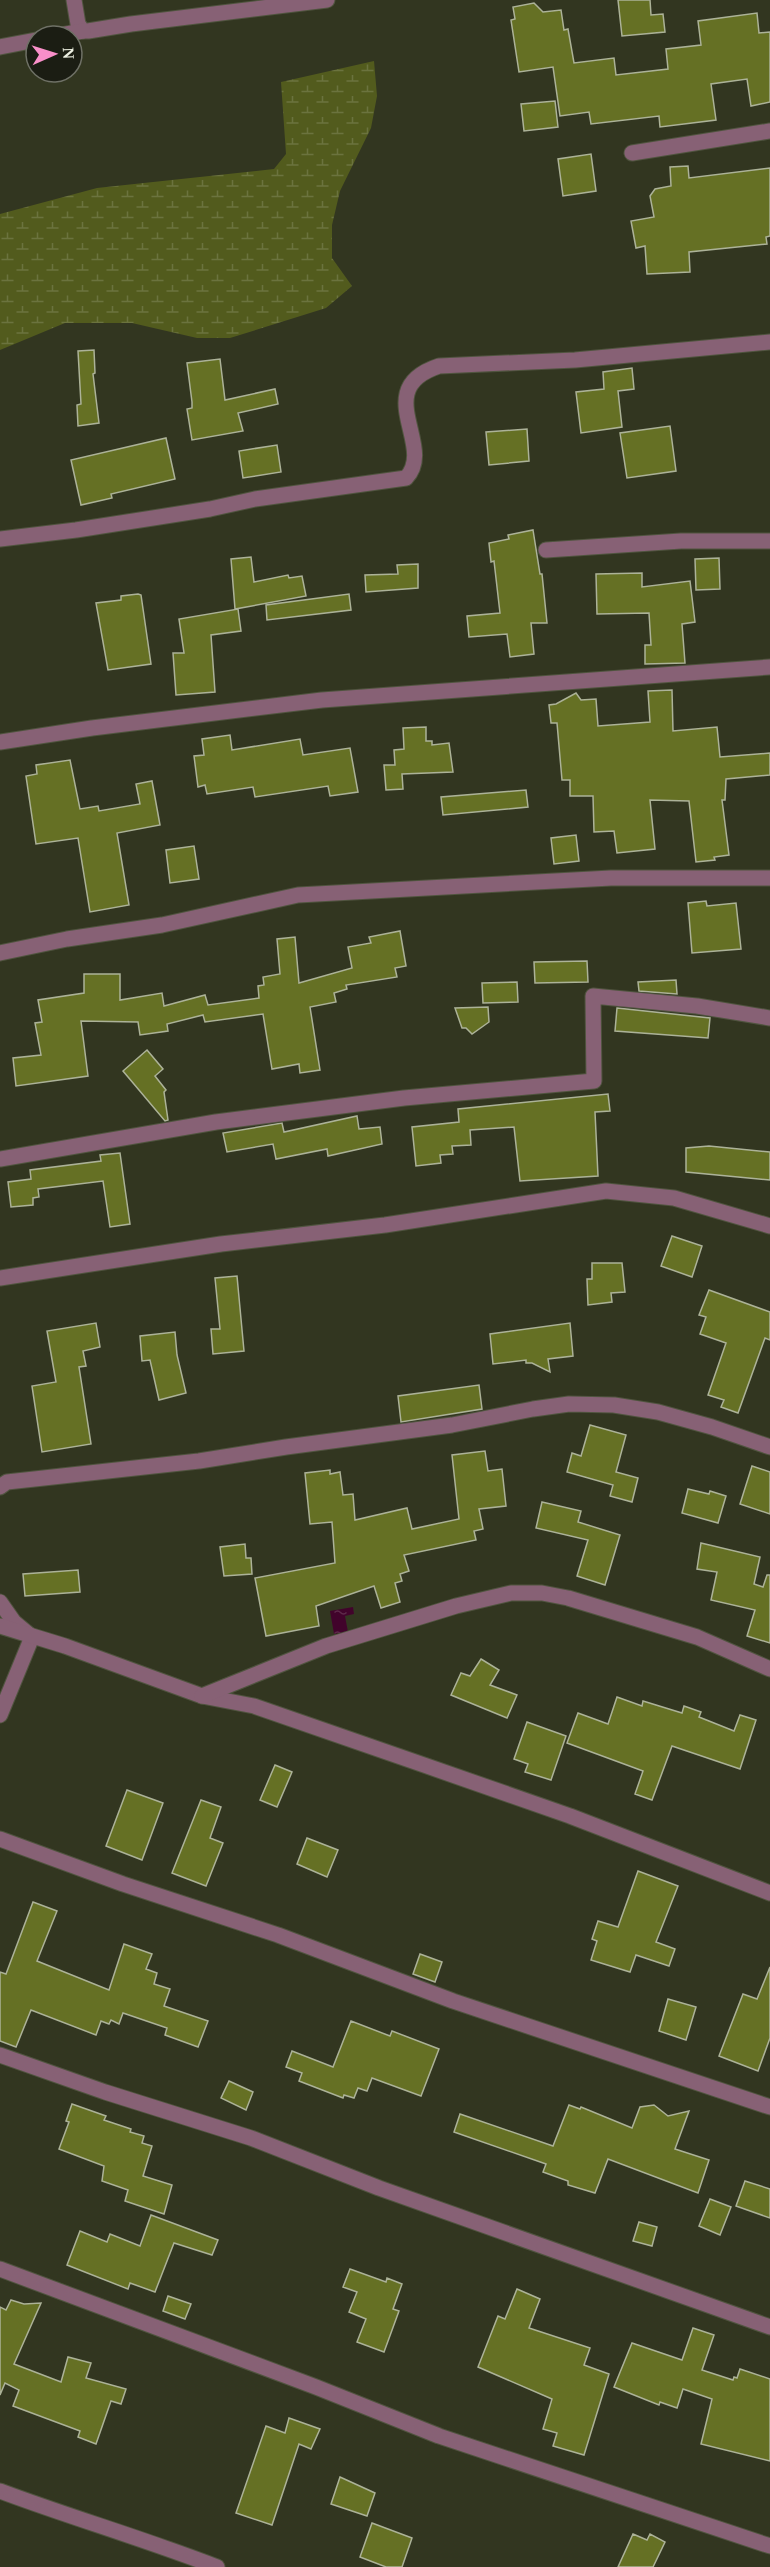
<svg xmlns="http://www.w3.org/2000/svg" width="770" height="2567" viewBox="0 0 770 2567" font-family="Georgia,serif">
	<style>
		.wetland { fill: url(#wetland-marsh) }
		.water { fill: url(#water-ripples) }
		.building { fill: #657024; stroke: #acb298; stroke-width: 1.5 }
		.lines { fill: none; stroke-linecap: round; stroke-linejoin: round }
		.minor-casing { stroke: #50543f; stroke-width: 17 }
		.minor { stroke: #876175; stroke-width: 15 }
	</style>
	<defs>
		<pattern id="wetland-marsh" width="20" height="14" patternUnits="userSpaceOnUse" patternTransform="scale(1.5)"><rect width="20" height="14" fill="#525b1d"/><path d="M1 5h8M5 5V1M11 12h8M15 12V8" fill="none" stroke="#6b733e"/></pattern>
		<pattern id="water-ripples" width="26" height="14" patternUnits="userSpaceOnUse" patternTransform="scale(1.5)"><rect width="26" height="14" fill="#41032b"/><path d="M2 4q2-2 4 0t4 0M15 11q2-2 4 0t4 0" fill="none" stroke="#5d2849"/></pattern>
	</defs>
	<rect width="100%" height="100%" fill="#323620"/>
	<!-- wetland -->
	<polygon class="wetland" points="374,61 377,96 371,128 340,191 332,225 332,258 352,286 326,308 230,338 197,338 132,323 65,323 0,350 0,214 97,188 274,169 286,154 281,82"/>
	<!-- water -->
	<polygon class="water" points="353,1607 354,1614 345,1616 348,1632 334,1634 330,1611"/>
	<!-- building -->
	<g class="building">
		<polygon points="618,0 650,0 651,15 663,14 665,32 622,36"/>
		<polygon points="534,3 543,12 561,10 564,30 568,29 574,63 614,58 616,75 668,69 666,49 701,45 698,21 757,13 759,33 770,32 770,102 751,106 747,79 711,84 716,120 660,127 659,116 591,124 589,112 560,116 553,67 519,72 511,20 515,19 513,7"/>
		<polygon points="555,101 558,127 524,131 521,104"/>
		<polygon points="591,154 596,191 563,196 558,159"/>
		<polygon points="688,166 689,178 770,168 770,236 766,237 767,244 689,252 690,272 647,274 645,246 636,248 631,221 654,217 650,196 655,189 671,186 670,167"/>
		<polygon points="94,350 95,373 93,374 99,423 78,426 77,405 81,404 78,351"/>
		<polygon points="220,359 225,400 275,389 278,404 238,413 243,431 192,440 187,409 192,408 192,402 187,363"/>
		<polygon points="632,368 634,389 618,391 622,427 581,433 576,392 604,389 603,372"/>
		<polygon points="670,426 676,471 627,478 620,433"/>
		<polygon points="527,429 529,461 489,465 486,432"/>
		<polygon points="166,438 175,479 111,494 112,498 81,505 71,460"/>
		<polygon points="277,445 281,472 243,478 239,451"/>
		<polygon points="533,530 540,574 542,574 547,623 531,623 534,654 510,657 507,634 469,637 467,616 500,613 494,561 491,562 489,543 509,539 508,535"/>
		<polygon points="251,557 254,582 288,575 289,578 302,576 306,596 235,609 231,559"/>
		<polygon points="719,558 720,589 696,590 695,559"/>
		<polygon points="418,564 418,588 366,592 365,575 398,574 397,565"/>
		<polygon points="642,573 642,587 690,581 695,622 682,624 685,663 645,664 645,645 651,645 649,613 597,614 596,574"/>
		<polygon points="138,594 141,595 151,664 108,670 96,603 121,600 121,596"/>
		<polygon points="349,594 351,610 267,620 266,605"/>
		<polygon points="238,609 241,631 211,635 215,692 176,695 173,653 184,653 179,619"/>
		<polygon points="672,690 673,731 717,727 720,757 770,753 770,775 726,779 725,800 722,800 729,855 714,857 715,860 696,862 689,801 650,800 655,849 617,853 614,831 594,832 593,796 570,796 570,780 562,780 557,723 551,723 549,705 556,704 576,693 581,700 596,699 598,726 650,722 648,691"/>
		<polygon points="426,727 426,741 432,741 432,745 449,743 453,772 402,774 403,789 386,790 384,765 395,765 394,750 404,749 403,728"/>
		<polygon points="230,735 232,750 300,739 303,755 350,748 358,792 330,796 328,786 255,797 253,787 207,794 205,785 198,787 194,756 204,755 202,739"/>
		<polygon points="70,760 80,809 98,806 99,811 140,804 136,784 152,781 160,825 117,833 129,905 90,912 78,838 36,844 26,776 37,774 36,765"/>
		<polygon points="526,790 528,807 443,815 441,797"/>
		<polygon points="576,835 579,861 554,864 551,838"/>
		<polygon points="194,846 199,879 170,883 166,850"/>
		<polygon points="706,901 707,906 736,903 741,949 692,953 688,903"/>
		<polygon points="400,931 406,966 395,968 397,977 346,985 347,989 334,993 336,1002 310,1007 320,1070 300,1073 299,1064 272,1069 263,1014 205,1022 203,1015 167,1024 168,1031 140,1035 138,1022 81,1021 88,1076 16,1086 13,1058 41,1055 35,1023 42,1022 38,1000 84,993 84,974 120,974 120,1000 162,993 164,1006 205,995 208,1005 259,998 258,986 264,985 263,977 280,974 277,939 295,937 299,983 352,968 348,947 371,943 369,937"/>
		<polygon points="587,961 588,982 535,983 534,962"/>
		<polygon points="676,980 677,994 639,991 638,982"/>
		<polygon points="517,982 518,1002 483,1003 482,983"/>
		<polygon points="488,1007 489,1022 472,1034 466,1028 462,1028 455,1008"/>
		<polygon points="617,1008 710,1018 708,1038 615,1031"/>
		<polygon points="147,1050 163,1069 155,1076 166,1090 164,1092 168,1120 165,1121 123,1071"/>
		<polygon points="608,1094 610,1111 595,1112 598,1176 520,1181 514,1127 470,1130 471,1145 452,1146 453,1154 440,1155 441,1163 416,1166 412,1127 459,1122 458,1109"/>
		<polygon points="357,1116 359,1129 380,1127 382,1144 328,1156 327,1149 276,1159 273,1144 227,1152 223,1133 282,1123 284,1132"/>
		<polygon points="709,1146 770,1152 770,1180 686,1172 686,1148"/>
		<polygon points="120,1153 130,1224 110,1227 103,1181 38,1189 39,1197 33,1198 33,1205 11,1207 8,1182 31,1179 30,1170 101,1161 100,1155"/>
		<polygon points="672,1236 702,1246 692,1277 661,1266"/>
		<polygon points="592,1263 622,1263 625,1292 611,1293 612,1302 588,1305 587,1279 592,1279"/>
		<polygon points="237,1276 244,1351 213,1354 211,1329 220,1329 215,1278"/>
		<polygon points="709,1290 770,1312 770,1340 765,1338 738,1413 721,1407 724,1400 708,1395 726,1343 700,1334 706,1317 699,1315"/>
		<polygon points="96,1323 100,1347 83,1351 86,1366 79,1367 91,1444 42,1452 32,1386 56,1382 47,1331"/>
		<polygon points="570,1323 573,1356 548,1359 550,1372 532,1363 526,1363 526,1360 493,1364 490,1334"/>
		<polygon points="175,1332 177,1355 186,1393 159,1400 150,1360 142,1361 140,1336"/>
		<polygon points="479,1385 482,1409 401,1422 398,1396"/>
		<polygon points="590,1425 626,1435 616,1472 638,1478 632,1502 610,1496 613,1485 567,1472 572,1453 581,1456"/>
		<polygon points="485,1451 488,1471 502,1469 506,1506 479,1509 483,1529 474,1531 476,1540 404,1555 409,1571 400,1574 402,1581 395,1583 400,1602 381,1608 374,1586 316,1606 319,1626 266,1636 255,1578 335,1563 332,1522 310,1524 305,1473 330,1470 330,1474 340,1472 343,1495 353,1494 355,1520 407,1508 412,1529 459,1519 452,1455"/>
		<polygon points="752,1466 770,1472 770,1514 740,1504"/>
		<polygon points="688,1489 709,1494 710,1491 726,1496 718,1523 682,1513"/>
		<polygon points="542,1502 581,1511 578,1522 620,1535 605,1585 577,1576 588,1540 536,1528"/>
		<polygon points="701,1543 760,1557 754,1584 763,1587 767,1575 770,1575 770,1643 747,1636 755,1610 711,1600 717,1572 697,1569"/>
		<polygon points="245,1544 246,1558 251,1558 252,1574 224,1576 220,1547"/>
		<polygon points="78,1570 80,1592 25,1596 23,1574"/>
		<polygon points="481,1659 499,1670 490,1685 517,1695 507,1718 451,1695 461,1673 470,1676"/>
		<polygon points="617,1697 642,1706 643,1701 682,1713 684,1706 701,1712 699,1717 734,1731 740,1715 756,1720 740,1769 672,1746 652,1800 635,1794 643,1771 567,1743 578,1713 608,1724"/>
		<polygon points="527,1722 566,1736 551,1780 525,1772 528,1764 514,1759"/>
		<polygon points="275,1765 292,1772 277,1807 260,1800"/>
		<polygon points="127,1790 163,1803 142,1860 106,1846"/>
		<polygon points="201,1800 221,1807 210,1838 223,1843 206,1886 172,1873"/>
		<polygon points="307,1838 338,1850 327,1877 297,1864"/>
		<polygon points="638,1871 678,1886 656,1942 675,1949 669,1966 636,1955 630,1972 591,1960 597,1941 592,1939 598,1921 618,1927"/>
		<polygon points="33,1902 57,1911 37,1961 109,1990 124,1944 152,1954 146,1969 157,1973 154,1984 170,1989 164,2006 208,2021 198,2047 165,2035 167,2028 123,2013 119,2024 111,2020 109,2024 101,2021 96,2035 31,2010 16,2047 0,2041 0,1972 6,1974"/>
		<polygon points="420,1954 442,1962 435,1982 413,1974"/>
		<polygon points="770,1967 770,2038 758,2071 719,2056 743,1994 757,1999"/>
		<polygon points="668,1999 696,2007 686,2040 659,2031"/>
		<polygon points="351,2021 390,2036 392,2031 439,2049 421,2096 372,2078 367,2091 358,2088 354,2098 344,2095 343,2098 299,2081 302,2073 286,2067 292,2051 333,2067"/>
		<polygon points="229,2081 253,2092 246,2110 221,2098"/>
		<polygon points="72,2104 106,2116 104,2120 131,2129 130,2132 144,2136 142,2143 152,2146 143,2176 172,2185 164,2214 125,2201 128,2190 102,2181 104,2166 59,2149 69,2122 66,2121"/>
		<polygon points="569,2105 580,2109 581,2107 632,2128 640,2107 654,2105 668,2116 689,2111 675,2149 709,2160 698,2193 608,2159 595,2193 568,2185 568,2181 543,2172 546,2164 454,2132 460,2114 553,2146"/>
		<polygon points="745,2181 770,2189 770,2218 736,2206"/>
		<polygon points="710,2199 731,2207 720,2235 699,2226"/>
		<polygon points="151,2215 218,2240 212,2255 174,2243 155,2292 130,2283 128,2289 67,2265 80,2231 107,2242 110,2234 140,2246"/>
		<polygon points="639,2222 657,2227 652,2246 633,2241"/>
		<polygon points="350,2269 386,2282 387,2278 402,2284 393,2309 399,2311 384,2352 357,2342 366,2319 349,2312 357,2292 343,2287"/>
		<polygon points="517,2289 540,2299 529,2328 590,2348 584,2365 609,2374 584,2455 553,2446 557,2433 543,2429 552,2399 478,2367 498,2316 505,2319"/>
		<polygon points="168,2296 191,2304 185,2319 163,2311"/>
		<polygon points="11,2300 24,2304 41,2303 14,2364 61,2382 68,2357 91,2363 86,2378 126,2389 121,2404 111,2401 96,2444 78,2437 80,2431 13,2406 19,2390 5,2383 0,2395 0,2307 6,2310"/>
		<polygon points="693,2328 714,2335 702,2370 733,2380 734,2377 737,2378 740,2369 770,2379 770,2461 701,2444 712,2399 683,2389 677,2408 660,2402 659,2405 614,2387 632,2343 682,2360"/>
		<polygon points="289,2418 320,2429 311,2449 299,2444 272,2525 236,2513 266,2426 285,2433"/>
		<polygon points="340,2477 375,2493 367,2516 331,2504"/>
		<polygon points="372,2523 412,2538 402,2567 386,2567 360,2557"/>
		<polygon points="633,2534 647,2540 650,2534 665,2542 653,2567 618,2567"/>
	</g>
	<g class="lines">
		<defs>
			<g id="minor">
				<polyline points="74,0 78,24 83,31 88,31 131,24 327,0"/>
				<polyline points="55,36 83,31"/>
				<polyline points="0,47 36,40"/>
				<polyline points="632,153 770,131"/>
				<path d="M0 539 76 530 210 509 255 499 406 478C437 446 369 389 439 366L575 360 770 342"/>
				<polyline points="546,550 681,541 770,541"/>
				<polyline points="0,742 92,728 322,700 770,667"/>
				<polyline points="0,953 67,939 162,925 298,895 611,878 770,878"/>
				<polyline points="0,1159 216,1122 404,1098 594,1081 593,996 697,1006 770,1018"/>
				<polyline points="0,1278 221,1244 385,1225 606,1191 674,1198 770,1226"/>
				<polyline points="0,1487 7,1482 199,1461 286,1447 452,1425 533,1409 569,1404 614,1405 658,1412 712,1427 770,1447"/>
				<polyline points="0,1602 14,1622 32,1637 0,1715"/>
				<polyline points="0,1626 65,1646 202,1696 254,1706 424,1765 570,1816 770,1893"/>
				<polyline points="202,1696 326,1646 456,1606 511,1593 542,1593 568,1598 697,1637 770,1669"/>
				<polyline points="0,1839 123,1884 278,1935 453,2001 770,2107"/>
				<polyline points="0,2055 105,2092 251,2138 379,2188 770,2327"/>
				<polyline points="0,2269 316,2387 439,2436 770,2546"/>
				<path d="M0 2491C72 2518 145 2539 217 2567"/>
			</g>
		</defs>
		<!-- minor casing -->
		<use href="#minor" class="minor-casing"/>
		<!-- minor -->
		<use href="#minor" class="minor"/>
	</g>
	<!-- north arrow -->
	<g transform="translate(54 54) rotate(87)"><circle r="28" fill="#1b1d13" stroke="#6f7166" stroke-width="1.5"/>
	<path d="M0-4.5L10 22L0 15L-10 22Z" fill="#f98fc9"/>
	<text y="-9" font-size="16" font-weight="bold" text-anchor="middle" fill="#edf0e2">N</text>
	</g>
</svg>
